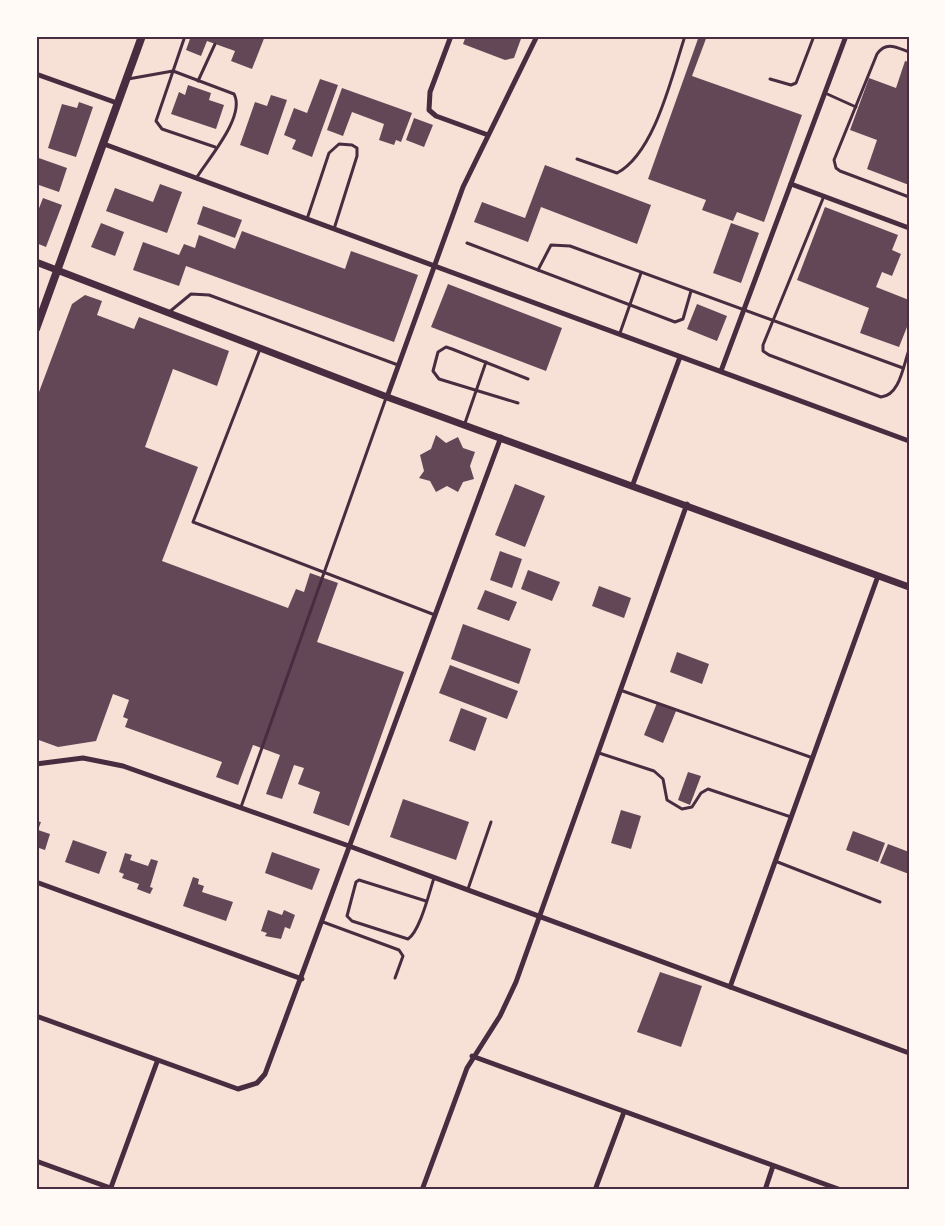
<svg xmlns="http://www.w3.org/2000/svg" width="945" height="1226" viewBox="0 0 945 1226" font-family="Figtree,sans-serif">
	<style>
		.building { fill: #644757 }
		.lines { fill: none; stroke-linecap: round; stroke-linejoin: round }
		.service { stroke: #4a2c40; stroke-width: 3 }
		.minor { stroke: #4a2c40; stroke-width: 5 }
		.tertiary { stroke: #4a2c40; stroke-width: 7 }
		.secondary { stroke: #4a2c40; stroke-width: 8 }
		.neatline { fill: none; stroke: #4a2c40; stroke-width: 2 }
	</style>
	<rect width="100%" height="100%" fill="#f7e1d7"/>
	<!-- building -->
	<g class="building">
		<polygon points="191,36 265,36 252,69 231,61 235,51 207,41 201,56 186,50"/>
		<polygon points="466,36 522,36 514,58 505,60 463,44"/>
		<polygon points="699,36 707,36 692,76 802,115 764,222 737,212 733,221 702,210 706,200 648,179"/>
		<polygon points="905,61 909,62 909,185 867,169 877,140 850,130 869,78 896,88"/>
		<polygon points="320,79 338,85 312,157 292,149 296,140 284,135 294,108 307,113"/>
		<polygon points="188,85 211,93 209,100 224,105 216,129 171,114 179,92 185,95"/>
		<polygon points="342,88 412,113 401,142 396,140 394,145 379,140 384,124 352,112 343,136 327,130"/>
		<polygon points="271,95 287,100 268,155 240,145 255,102 267,106"/>
		<polygon points="79,102 93,107 76,157 48,148 62,104 77,108"/>
		<polygon points="414,118 433,125 424,147 406,140"/>
		<polygon points="36,157 67,168 59,192 36,184"/>
		<polygon points="545,165 651,205 637,244 541,207 528,242 474,222 482,202 525,218"/>
		<polygon points="160,184 182,192 167,233 106,211 115,188 153,202"/>
		<polygon points="43,198 62,205 46,247 36,243 36,216"/>
		<polygon points="203,206 242,220 235,238 197,224"/>
		<polygon points="825,207 898,235 892,250 901,254 892,276 882,272 876,287 909,300 909,322 899,347 860,333 869,308 797,280"/>
		<polygon points="101,223 124,232 115,256 91,247"/>
		<polygon points="731,223 759,233 741,283 713,273"/>
		<polygon points="242,231 345,269 351,251 418,275 394,342 186,266 179,286 133,270 143,242 179,255 184,244 195,248 199,235 235,249"/>
		<polygon points="448,284 562,328 546,371 431,327"/>
		<polygon points="85,295 102,301 97,315 134,329 139,317 229,351 217,386 173,369 145,447 198,467 162,561 288,608 296,589 304,592 310,573 338,583 317,642 404,672 349,826 313,813 320,792 298,784 304,768 294,765 282,799 266,794 280,755 253,745 238,785 216,777 222,762 125,727 128,719 123,717 129,700 113,694 96,741 58,747 36,739 36,400 72,304"/>
		<polygon points="697,304 727,316 717,341 687,329"/>
		<polygon points="436,435 446,443 458,437 463,448 475,452 470,466 474,479 463,482 458,492 447,486 436,492 430,481 419,478 424,471 420,455 431,449"/>
		<polygon points="515,484 545,496 525,547 495,535"/>
		<polygon points="500,551 522,559 512,588 490,580"/>
		<polygon points="528,570 560,582 552,601 521,589"/>
		<polygon points="599,586 631,598 624,618 592,606"/>
		<polygon points="485,590 517,602 509,621 477,609"/>
		<polygon points="463,624 531,649 519,684 451,659"/>
		<polygon points="677,652 709,664 702,684 670,672"/>
		<polygon points="450,665 518,691 507,719 439,693"/>
		<polygon points="657,703 676,711 663,743 644,735"/>
		<polygon points="461,708 487,718 475,751 449,741"/>
		<polygon points="688,772 701,776 690,805 678,800"/>
		<polygon points="403,799 469,822 456,860 390,837"/>
		<polygon points="621,810 641,816 631,849 611,843"/>
		<polygon points="36,821 41,822 38,830 50,834 45,850 36,847"/>
		<polygon points="853,831 885,843 878,862 846,850"/>
		<polygon points="73,840 107,852 99,874 65,862"/>
		<polygon points="888,844 909,852 909,874 880,863"/>
		<polygon points="272,852 320,869 312,890 265,873"/>
		<polygon points="125,853 132,855 130,860 148,866 151,859 158,861 150,887 153,888 150,894 137,889 139,884 122,878 124,874 119,872"/>
		<polygon points="193,877 199,879 198,884 204,886 202,892 233,902 226,921 183,906"/>
		<polygon points="268,910 282,915 284,910 295,915 290,929 285,927 281,939 265,936 267,933 261,931"/>
		<polygon points="660,972 702,986 681,1047 637,1032"/>
	</g>
	<g class="lines">
		<!-- service -->
		<g class="service">
			<polyline points="185,36 156,121 162,129 215,147"/>
			<path d="M909 52C896 47 886 41 877 54L834 160 836 168 840 171 909 197"/>
			<path d="M128 79 173 71 234 94C246 116 208 159 197 177"/>
			<polyline points="770,79 791,85 796,83 814,36"/>
			<polyline points="198,81 215,44"/>
			<polyline points="825,93 856,107"/>
			<path d="M577 159 617 173C655 153 672 75 685 36"/>
			<path d="M824 196 763 345V351L769 355 881 397C900 395 903 366 909 350"/>
			<polyline points="307,219 329,153 339,144 352,145 357,148 357,156 334,229"/>
			<polyline points="467,243 675,322 683,319 691,291"/>
			<polyline points="538,270 551,245 570,246 903,368"/>
			<polyline points="168,313 191,294 209,295 398,365"/>
			<polyline points="620,333 641,273"/>
			<polyline points="260,349 193,522 435,615"/>
			<polyline points="518,403 439,379 433,371 438,352 446,347 452,349 528,379"/>
			<polyline points="465,423 486,362"/>
			<polyline points="620,690 813,758"/>
			<polyline points="599,753 654,771 663,779 667,800 682,809 692,807 701,793 708,789 791,817"/>
			<polyline points="241,807 386,398"/>
			<polyline points="775,861 880,902"/>
			<polyline points="468,889 491,822"/>
			<path d="M426 901 359 880 356 882 347 916 352 921 408 939C420 931 429 893 434 878"/>
			<polyline points="323,922 399,950 403,956 395,978"/>
		</g>
		<!-- minor -->
		<g class="minor">
			<polyline points="451,36 430,92 429,110 436,116 488,135"/>
			<polyline points="36,74 117,103"/>
			<polyline points="104,144 909,441"/>
			<polyline points="791,184 909,228"/>
			<polyline points="721,371 846,36"/>
			<polyline points="387,397 463,187 537,36"/>
			<polyline points="633,484 680,357"/>
			<polyline points="36,764 83,758 123,766 349,846 909,1053"/>
			<polyline points="36,882 302,979"/>
			<polyline points="730,987 878,576"/>
			<polyline points="36,1016 238,1089 257,1083 265,1074 501,437"/>
			<polyline points="472,1056 841,1190"/>
			<polyline points="36,1161 116,1190"/>
			<polyline points="110,1190 157,1062"/>
			<polyline points="422,1190 467,1068 500,1016 516,982 687,504"/>
			<polyline points="595,1190 624,1112"/>
			<polyline points="765,1190 773,1166"/>
		</g>
		<!-- tertiary -->
		<polyline class="tertiary" points="36,262 387,397 909,587"/>
		<!-- secondary -->
		<polyline class="secondary" points="36,329 142,36"/>
	</g>
	<!-- border -->
	<rect width="945" height="1226" fill="none" stroke="#fffaf5" stroke-width="75"/>
	<rect x="38" y="38" width="870" height="1150" class="neatline"/>
</svg>
